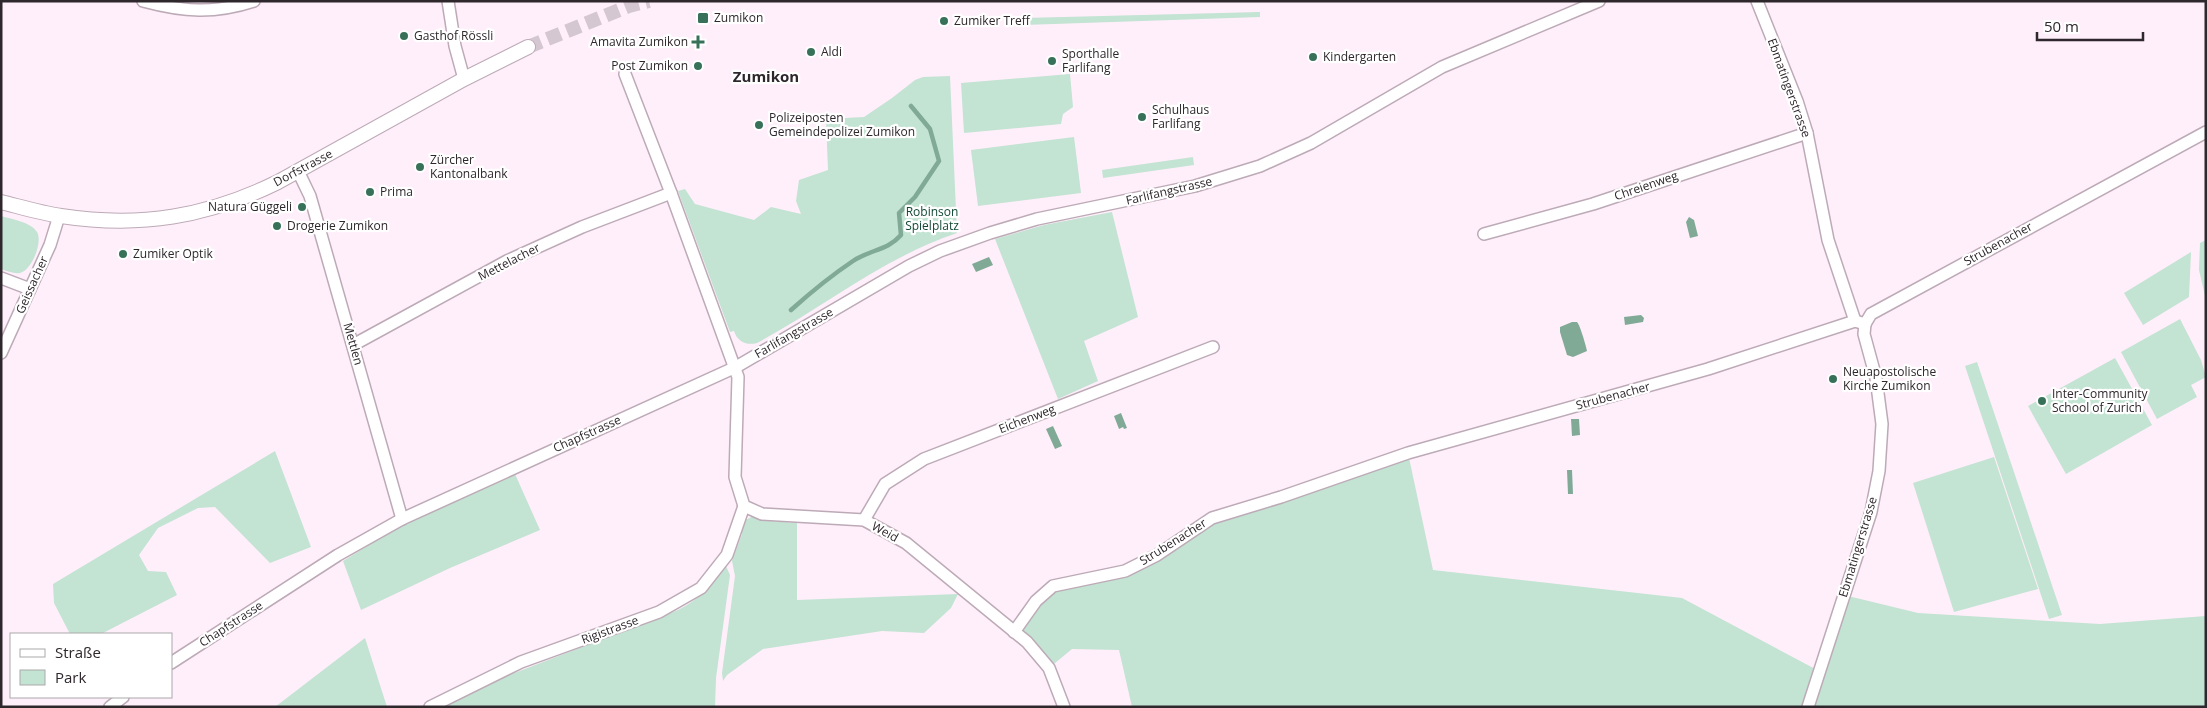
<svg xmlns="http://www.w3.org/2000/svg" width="2207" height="708" viewBox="0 0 2207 708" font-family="'Open Sans',sans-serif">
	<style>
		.green { fill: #c3e3d3 }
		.water { fill: #80a996 }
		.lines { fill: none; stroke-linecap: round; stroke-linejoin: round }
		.stream { stroke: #80a996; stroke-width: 4.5 }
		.tertiary-tunnel { stroke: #d5c7d1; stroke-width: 14; stroke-dasharray: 14 7; stroke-linecap: butt }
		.minor-casing { stroke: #bdaab7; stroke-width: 14 }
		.tertiary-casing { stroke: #bdaab7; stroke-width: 16 }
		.minor { stroke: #fff; stroke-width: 11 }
		.tertiary { stroke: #fff; stroke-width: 14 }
		.poi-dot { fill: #387159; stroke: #fff; stroke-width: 2 }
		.labels { text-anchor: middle; stroke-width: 4.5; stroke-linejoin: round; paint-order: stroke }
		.poi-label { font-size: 12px; fill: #2e272c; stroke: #fff; text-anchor: start }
		.street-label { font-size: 12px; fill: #2e272c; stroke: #fff }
		.park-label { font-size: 12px; fill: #124834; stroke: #fff }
		.quarter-label { font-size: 15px; font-weight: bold; fill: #2e272c; stroke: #fff }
	</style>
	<rect width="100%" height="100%" fill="#ffeffa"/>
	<!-- green -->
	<g class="green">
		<polygon points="1260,12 1260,17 1024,25 1024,18"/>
		<polygon points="1070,74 1073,107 1063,114 1061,124 964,133 961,83"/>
		<path d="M950 76 957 233C883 258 824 307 757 343 746 346 737 341 734 331L730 332 678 191 685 189 695 204 754 220 771 207 801 214 796 201 799 180 828 170 826 119 864 117 892 98 915 80 923 77Z"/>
		<polygon points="1074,137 1081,193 978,206 971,150"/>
		<polygon points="1193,157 1194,165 1103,178 1102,170"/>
		<polygon points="1112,212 1138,317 1084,341 1098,381 1058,399 995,239 1044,225"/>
		<path d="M1 216C11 219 31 222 37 232 43 242 32 270 20 273 14 274 7 271 1 269Z"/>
		<polygon points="2206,240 2206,300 2199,270 2200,243"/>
		<polygon points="2191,252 2189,297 2143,325 2124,293"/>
		<polygon points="2180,319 2201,360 2206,377 2191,385 2197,397 2157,419 2121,352"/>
		<polygon points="2115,358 2152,425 2066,474 2028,406"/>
		<polygon points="1977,362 2062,615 2049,619 1965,366"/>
		<polygon points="275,451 311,547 270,563 215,507 198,508 158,528 139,555 148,571 166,572 177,595 101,634 70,634 54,603 53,584"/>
		<polygon points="1408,453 1433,570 1682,598 1819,671 1844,595 1918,613 2100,624 2206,616 2206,707 1132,707 1119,650 1072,649 1049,668 1014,632 1053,586 1125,571 1212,518"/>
		<polygon points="1994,457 2038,589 1954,612 1913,483"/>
		<polygon points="515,474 540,530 450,568 361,610 343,561 395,529"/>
		<polygon points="753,516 769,521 797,523 797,600 958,594 951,608 924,633 882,631 763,649 727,675 723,681 722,673 735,576 732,561 742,534 742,530 739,528 744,521"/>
		<path d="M725 564 730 575 716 678 715 707H441L504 677 678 610C698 600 715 584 725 564Z"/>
		<polygon points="365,638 387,707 275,707"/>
	</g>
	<!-- water -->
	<g class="water">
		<polygon points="1689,217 1694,220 1698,236 1690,238 1686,222"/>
		<polygon points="989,257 993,265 976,272 972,264"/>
		<polygon points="1641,315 1644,318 1643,322 1625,325 1624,317"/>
		<path d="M1572 322H1577C1580 325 1586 346 1587 351L1573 357 1567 355 1560 332V327Z"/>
		<polygon points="1121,413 1127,428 1124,429 1123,427 1119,429 1114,416"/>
		<polygon points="1571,419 1579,419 1580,435 1572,436"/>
		<polygon points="1053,426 1062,446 1055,449 1046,429"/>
		<polygon points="1567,470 1572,470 1573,494 1568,494"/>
	</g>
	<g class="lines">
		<!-- stream -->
		<path class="stream" d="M791 310C810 293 832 275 853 261 871 249 887 251 901 235L899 213 915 197 939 161 930 129 911 106"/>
		<!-- tertiary-tunnel -->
		<polyline class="tertiary-tunnel" points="528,47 629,6 649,1"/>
		<defs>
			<g id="minor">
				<path d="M143 1C184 12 214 14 254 1"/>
				<polyline points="448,1 455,46 464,79"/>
				<polyline points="1757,1 1797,101 1807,133 1828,240 1855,321"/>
				<polyline points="625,74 671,193 738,377 735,477 744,506 762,514 864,520 906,543 1027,642 1049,668 1064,707"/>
				<polyline points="298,171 310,196 402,519"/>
				<polyline points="1484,234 1593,204 1807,133"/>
				<polyline points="1,278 30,289"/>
				<polyline points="1865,324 1871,314 2206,132"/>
				<polyline points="353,345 507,261 582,227 671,193"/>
				<polyline points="1,353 50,245 59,216"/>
				<polyline points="864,520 885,484 924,459 1213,347"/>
				<polyline points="1014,632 1036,601 1053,586 1125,571 1157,555 1212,518 1281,497 1408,453 1708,369 1855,321 1865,324"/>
				<polyline points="171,663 338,555 402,519 736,367 909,266 940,251 990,233 1037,219 1195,186 1260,166 1311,143 1442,67 1599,1"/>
				<polyline points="110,707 123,697"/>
				<polyline points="430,707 521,662 659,612 701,588 727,555 744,506"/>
				<polyline points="1808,707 1871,512 1879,471 1882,424 1876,378 1864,334 1865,324"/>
			</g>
			<path id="tertiary" d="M1 202C21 207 41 213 61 216 140 228 207 217 278 182L464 79 528 47"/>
		</defs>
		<!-- minor casing -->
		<use href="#minor" class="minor-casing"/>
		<!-- tertiary casing -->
		<use href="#tertiary" class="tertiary-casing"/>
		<!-- minor -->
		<use href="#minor" class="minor"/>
		<!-- tertiary -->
		<use href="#tertiary" class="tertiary"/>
	</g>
	<!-- markers -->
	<g class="poi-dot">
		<rect x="697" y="12" width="12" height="12" rx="2.5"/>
		<circle cx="944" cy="21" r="5"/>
		<circle cx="404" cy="36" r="5"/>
		<path d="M695.5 34.5h5v5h5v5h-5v5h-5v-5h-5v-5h5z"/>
		<circle cx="811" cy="52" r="5"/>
		<circle cx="1313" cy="57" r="5"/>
		<circle cx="1052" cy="61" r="5"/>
		<circle cx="698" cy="66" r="5"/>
		<circle cx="1142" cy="117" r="5"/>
		<circle cx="759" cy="125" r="5"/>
		<circle cx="420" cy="167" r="5"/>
		<circle cx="370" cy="192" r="5"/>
		<circle cx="302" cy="207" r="5"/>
		<circle cx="277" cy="226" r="5"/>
		<circle cx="123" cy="254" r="5"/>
		<circle cx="1833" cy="379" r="5"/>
		<circle cx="2042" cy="401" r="5"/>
	</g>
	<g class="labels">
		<!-- poi labels -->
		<g class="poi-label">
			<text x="714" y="22">Zumikon</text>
			<text x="954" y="25">Zumiker Treff</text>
			<text x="414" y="40">Gasthof Rössli</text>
			<text x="688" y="46" text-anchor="end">Amavita Zumikon</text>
			<text x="821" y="56">Aldi</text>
			<text x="1062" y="58">Sporthalle<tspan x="1062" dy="14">Farlifang</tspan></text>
			<text x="1323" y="61">Kindergarten</text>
			<text x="688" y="70" text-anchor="end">Post Zumikon</text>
			<text x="1152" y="114">Schulhaus<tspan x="1152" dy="14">Farlifang</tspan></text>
			<text x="769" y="122">Polizeiposten<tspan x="769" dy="14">Gemeindepolizei Zumikon</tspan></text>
			<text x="430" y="164">Zürcher<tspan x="430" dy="14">Kantonalbank</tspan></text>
			<text x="380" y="196">Prima</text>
			<text x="292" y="211" text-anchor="end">Natura Güggeli</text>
			<text x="287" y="230">Drogerie Zumikon</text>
			<text x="133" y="258">Zumiker Optik</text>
			<text x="1843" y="376">Neuapostolische<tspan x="1843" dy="14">Kirche Zumikon</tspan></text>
			<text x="2052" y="398">Inter-Community<tspan x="2052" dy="14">School of Zurich</tspan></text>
		</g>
		<!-- street labels -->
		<g class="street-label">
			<text transform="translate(1789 88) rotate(70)" y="4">Ebmatingerstrasse</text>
			<text transform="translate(303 168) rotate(-28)" y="4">Dorfstrasse</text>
			<text transform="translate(1646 186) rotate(-19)" y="4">Chreienweg</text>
			<text transform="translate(1169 191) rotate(-13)" y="4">Farlifangstrasse</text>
			<text transform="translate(1998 244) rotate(-29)" y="4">Strubenacher</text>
			<text transform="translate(509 262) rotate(-27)" y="4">Mettelacher</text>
			<text transform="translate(32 285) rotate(-66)" y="4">Geissacher</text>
			<text transform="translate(794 333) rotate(-30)" y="4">Farlifangstrasse</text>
			<text transform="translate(353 344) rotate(74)" y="4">Mettlen</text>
			<text transform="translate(1613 396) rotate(-15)" y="4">Strubenacher</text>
			<text transform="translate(1027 419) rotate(-21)" y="4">Eichenweg</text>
			<text transform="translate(587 434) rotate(-24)" y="4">Chapfstrasse</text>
			<text transform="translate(885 532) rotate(29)" y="4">Weid</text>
			<text transform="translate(1173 542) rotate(-32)" y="4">Strubenacher</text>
			<text transform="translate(1858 547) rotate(-73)" y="4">Ebmatingerstrasse</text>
			<text transform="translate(231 624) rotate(-33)" y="4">Chapfstrasse</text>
			<text transform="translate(610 630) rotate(-20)" y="4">Rigistrasse</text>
		</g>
		<!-- park labels -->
		<g class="park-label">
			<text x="932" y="216">Robinson<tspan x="932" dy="14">Spielplatz</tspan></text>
		</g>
		<!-- quarter labels -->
		<g class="quarter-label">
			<text x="766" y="82">Zumikon</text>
		</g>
	</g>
	<!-- border -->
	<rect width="2207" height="708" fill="none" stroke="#2e272c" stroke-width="5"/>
	<!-- legend -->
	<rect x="10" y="633" width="162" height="65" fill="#ffffff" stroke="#aba9ab"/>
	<rect x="20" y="649" width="25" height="8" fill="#ffffff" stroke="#aba9ab"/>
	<text x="55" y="658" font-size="15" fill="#2e272c">Straße</text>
	<rect x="20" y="670" width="25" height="15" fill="#c3e3d3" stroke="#aba9ab"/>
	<text x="55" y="683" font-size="15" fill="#2e272c">Park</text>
	<!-- scale -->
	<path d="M2037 32v8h106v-8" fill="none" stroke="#2e272c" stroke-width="2.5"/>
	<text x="2044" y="32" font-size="15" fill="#2e272c" stroke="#ffffff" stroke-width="4" paint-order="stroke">50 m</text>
</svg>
